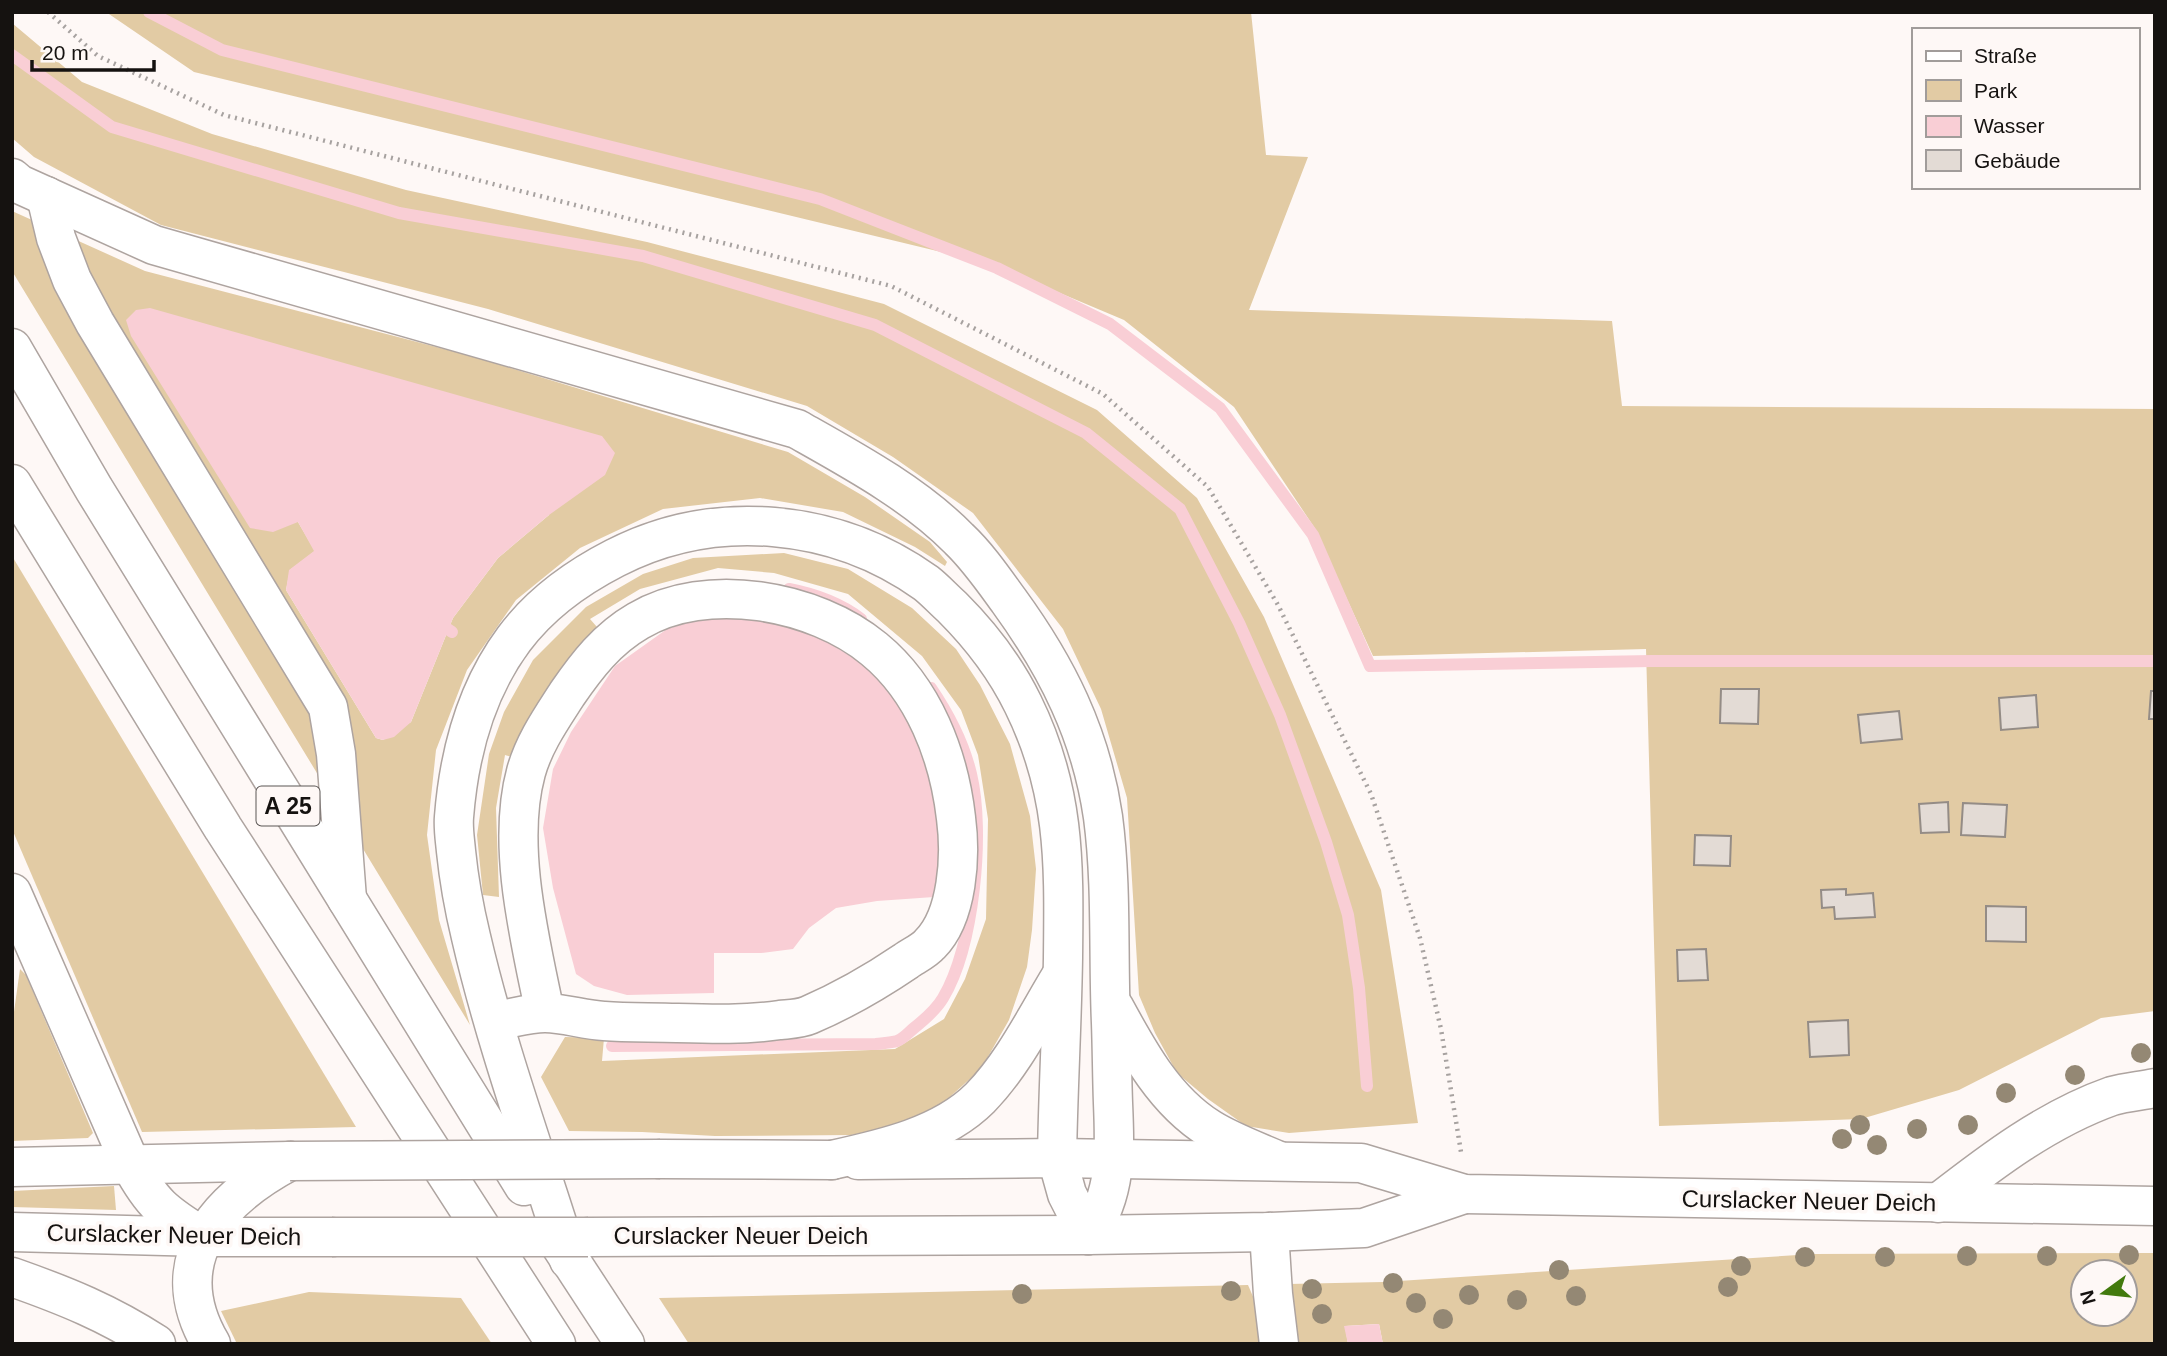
<svg xmlns="http://www.w3.org/2000/svg" width="2167" height="1356" viewBox="0 0 2167 1356" font-family="Arial,sans-serif">
	<style>
		.green { fill: #e2cba4; fill-rule: evenodd }
		.water { fill: #f9ced5 }
		.lines { fill: none; stroke-linecap: round; stroke-linejoin: round }
		.stream { stroke: #f9ced5; stroke-width: 12 }
		.building { fill: #e3dbd5; stroke: #948c86; stroke-width: 2 }
		.minor-casing { stroke: #aea4a0; stroke-width: 41 }
		.major-casing { stroke: #aea4a0; stroke-width: 41 }
		.highway-casing { stroke: #aea4a0; stroke-width: 41 }
		.path { stroke: #a7a2a0; stroke-width: 4.5; stroke-dasharray: 2 5; stroke-linecap: butt }
		.minor { stroke: #fff; stroke-width: 38 }
		.major { stroke: #fff; stroke-width: 38 }
		.highway { stroke: #fff; stroke-width: 38 }
		.major-bridge-casing { stroke: #aea4a0; stroke-width: 41; stroke-linecap: butt }
		.major-bridge { stroke: #fff; stroke-width: 38 }
		.tree { fill: #948874 }
		.labels { text-anchor: middle; stroke-width: 7; stroke-linejoin: round; paint-order: stroke }
		.shield { fill: #fef8f6; stroke: #5b5755; stroke-width: 2 }
		.shield-label { font-size: 23px; font-weight: bold; fill: #151210 }
		.street-label { font-size: 24px; fill: #151210; stroke: #fef8f6 }
	</style>
	<rect width="100%" height="100%" fill="#fef8f6"/>
	<!-- green -->
	<g class="green">
		<polygon points="106,12 1251,12 1266,155 1308,157 1249,310 1612,321 1622,406 2155,409 2155,1011 2101,1018 1959,1090 1861,1119 1659,1126 1646,649 1373,656 1314,527 1234,407 1124,320 991,264 194,72"/>
		<polygon points="12,23 82,82 212,134 406,190 647,242 884,304 1097,410 1197,498 1264,617 1381,890 1418,1123 1289,1133 1246,1126 1208,1099 1177,1073 1155,1033 1139,995 1127,798 1101,709 1063,629 973,513 893,457 807,406 488,309 161,225 34,157 12,138"/>
		<path d="M12 211 145 271 471 356 788 452 865 497 930 542 947 562 945 566 915 547 843 512 760 498 663 509 580 548 516 600 467 670 436 750 427 835 439 920 470 1025 12 271ZM549 515 498 558 453 618 411 722 383 740 376 738 286 590 290 570 315 551 298 522Z"/>
		<polygon points="784,553 848,569 912,608 956,649 980,685 1010,744 1030,816 1036,869 1032,930 1027,967 1009,1020 981,1069 942,1104 905,1124 851,1135 715,1136 642,1132 569,1131 541,1077 565,1037 604,1038 602,1061 895,1049 944,1019 965,979 986,919 988,819 978,755 961,710 922,656 848,594 774,573 718,568 640,589 590,619 604,635 519,759 505,755 496,808 499,897 483,895 477,835 489,754 504,712 533,660 586,607 643,574 693,558"/>
		<polygon points="12,556 356,1127 142,1132 12,829"/>
		<polygon points="20,969 26,975 93,1133 88,1138 12,1141 12,1026"/>
		<polygon points="114,1186 116,1210 12,1207 12,1191"/>
		<path d="M2155 1253V1344H1383L1379 1324 1345 1326 1348 1344H1293L1288 1284 1383 1282 1813 1254ZM2083 1272H2125V1314H2083Z"/>
		<polygon points="1248,1285 1264,1322 1267,1344 689,1344 659,1298"/>
		<polygon points="309,1292 461,1298 492,1344 237,1344 221,1311"/>
	</g>
	<!-- water -->
	<g class="water">
		<polygon points="150,308 602,436 615,453 605,475 549,515 498,558 453,618 411,722 394,737 383,740 376,738 286,590 289,570 314,551 298,522 273,532 250,528 131,336 126,320 136,310"/>
		<polygon points="756,615 807,629 879,674 907,712 936,778 942,860 934,897 877,901 836,908 809,928 793,949 761,953 714,953 714,993 627,995 594,986 576,974 553,888 543,828 553,769 571,732 615,666 667,629 707,617"/>
		<polygon points="1379,1324 1383,1344 1348,1344 1344,1326"/>
	</g>
	<g class="lines">
		<!-- stream -->
		<g class="stream">
			<polyline points="149,12 222,50 820,199 997,268 1110,324 1220,408 1313,535 1370,666 1652,661 2155,661"/>
			<polyline points="12,55 112,127 399,213 643,256 875,325 1086,433 1180,509 1239,623 1280,715 1326,842 1348,915 1359,988 1367,1086"/>
			<path d="M789 589C815 594 840 603 861 619"/>
			<polyline points="434,620 452,632"/>
			<path d="M612 1046 876 1044C882 1043 890 1043 897 1041 903 1039 909 1032 914 1028 924 1020 936 1010 943 998 974 946 985 832 971 774 964 744 948 713 931 688"/>
		</g>
	</g>
	<!-- building -->
	<g class="building">
		<polygon points="1721,689 1759,689 1758,724 1720,723"/>
		<polygon points="2151,691 2155,691 2155,719 2149,719"/>
		<polygon points="2036,695 2038,727 2001,730 1999,698"/>
		<polygon points="1899,711 1902,739 1861,743 1858,715"/>
		<polygon points="1948,802 1949,832 1921,833 1919,804"/>
		<polygon points="1963,803 2007,805 2005,837 1961,835"/>
		<polygon points="1695,835 1731,836 1730,866 1694,865"/>
		<polygon points="1846,889 1846,895 1873,893 1875,917 1835,919 1834,907 1822,908 1821,890"/>
		<polygon points="1986,906 2026,907 2026,942 1986,941"/>
		<polygon points="1706,949 1708,980 1678,981 1677,950"/>
		<polygon points="1848,1020 1849,1055 1810,1057 1808,1022"/>
	</g>
	<g class="lines">
		<defs>
			<g id="minor">
				<polyline points="46,196 56,238 72,280 95,323 328,707 336,754 347,899"/>
				<path d="M494 1021C510 1019 528 1013 545 1013 564 1013 584 1020 604 1021 628 1023 653 1022 677 1023 712 1024 746 1025 780 1020 790 1019 800 1019 809 1015 844 1000 875 982 906 961 913 956 924 951 930 944 958 916 961 856 956 818 949 756 924 690 874 649 815 600 706 580 638 621 607 639 587 665 567 694 551 719 534 743 526 772 506 845 530 940 545 1013"/>
				<polyline points="858,1160 1057,1158 1361,1163 1464,1194 2155,1206"/>
				<path d="M1938 1203C1992 1161 2047 1119 2112 1096 2126 1092 2141 1091 2155 1088"/>
				<polyline points="1269,1232 1273,1294 1279,1344"/>
				<polyline points="1088,1235 1269,1232 1364,1228 1464,1194"/>
			</g>
			<g id="major">
				<polyline points="660,1159 832,1160"/>
				<polyline points="12,1167 290,1161"/>
				<polyline points="12,1232 203,1237 332,1237"/>
				<polyline points="588,1237 1088,1235"/>
			</g>
			<g id="highway">
				<path d="M12 178 19 184 154 245 797 429C852 460 915 494 959 539 978 557 993 579 1009 601 1057 667 1091 734 1103 817 1112 885 1108 955 1111 1023 1112 1050 1112 1076 1113 1103 1115 1150 1117 1194 1088 1235L1067 1194 1057 1158C1058 1091 1062 1025 1063 958 1064 864 1066 791 1023 704 1005 667 981 636 952 607 943 599 935 590 926 583 835 518 714 507 615 558 576 578 540 604 514 639 476 690 459 754 454 817 453 828 455 840 456 851 459 881 464 908 471 937 496 1045 536 1154 569 1260"/>
				<polyline points="12,348 94,489 524,1186"/>
				<polyline points="12,484 223,828 556,1344"/>
				<path d="M12 893 130 1163C152 1204 164 1213 203 1237"/>
				<path d="M1114 1007C1139 1053 1165 1101 1210 1129 1231 1142 1256 1151 1279 1161"/>
				<path d="M832 1160C882 1149 942 1136 980 1098 1014 1063 1036 1017 1061 976"/>
				<polyline points="557,1240 625,1344"/>
				<path d="M12 1277C66 1296 108 1313 156 1344"/>
				<path d="M211 1344C162 1261 217 1200 290 1161"/>
			</g>
		</defs>
		<!-- minor casing -->
		<use href="#minor" class="minor-casing"/>
		<!-- major casing -->
		<use href="#major" class="major-casing"/>
		<!-- highway casing -->
		<use href="#highway" class="highway-casing"/>
		<!-- path -->
		<polyline class="path" points="48,12 98,56 224,115 891,286 1103,394 1208,487 1278,605 1371,794 1420,938 1441,1029 1461,1152"/>
		<!-- minor -->
		<use href="#minor" class="minor"/>
		<!-- major -->
		<use href="#major" class="major"/>
		<!-- highway -->
		<use href="#highway" class="highway"/>
		<defs>
			<g id="major-bridge">
				<polyline points="290,1161 660,1159"/>
				<polyline points="332,1237 588,1237"/>
			</g>
		</defs>
		<!-- major-bridge casing -->
		<use href="#major-bridge" class="major-bridge-casing"/>
		<!-- major-bridge -->
		<use href="#major-bridge" class="major-bridge"/>
	</g>
	<!-- trees -->
	<g class="tree">
		<circle cx="2141" cy="1053" r="10"/>
		<circle cx="2075" cy="1075" r="10"/>
		<circle cx="2006" cy="1093" r="10"/>
		<circle cx="1860" cy="1125" r="10"/>
		<circle cx="1968" cy="1125" r="10"/>
		<circle cx="1917" cy="1129" r="10"/>
		<circle cx="1842" cy="1139" r="10"/>
		<circle cx="1877" cy="1145" r="10"/>
		<circle cx="2129" cy="1255" r="10"/>
		<circle cx="1967" cy="1256" r="10"/>
		<circle cx="2047" cy="1256" r="10"/>
		<circle cx="1805" cy="1257" r="10"/>
		<circle cx="1885" cy="1257" r="10"/>
		<circle cx="1741" cy="1266" r="10"/>
		<circle cx="1559" cy="1270" r="10"/>
		<circle cx="1393" cy="1283" r="10"/>
		<circle cx="1728" cy="1287" r="10"/>
		<circle cx="1312" cy="1289" r="10"/>
		<circle cx="1231" cy="1291" r="10"/>
		<circle cx="1022" cy="1294" r="10"/>
		<circle cx="1469" cy="1295" r="10"/>
		<circle cx="1576" cy="1296" r="10"/>
		<circle cx="1517" cy="1300" r="10"/>
		<circle cx="1416" cy="1303" r="10"/>
		<circle cx="1322" cy="1314" r="10"/>
		<circle cx="1443" cy="1319" r="10"/>
	</g>
	<g class="labels">
		<!-- shield labels -->
		<rect class="shield" x="256.5" y="786.5" width="63" height="39" rx="5"/>
		<g class="shield-label">
			<text x="288" y="814">A 25</text>
		</g>
		<!-- street labels -->
		<g class="street-label">
			<text transform="translate(1809 1201) rotate(1)" y="8">Curslacker Neuer Deich</text>
			<text transform="translate(174 1235) rotate(1)" y="8">Curslacker Neuer Deich</text>
			<text x="741" y="1244">Curslacker Neuer Deich</text>
		</g>
	</g>
	<!-- border -->
	<rect width="2167" height="1356" fill="none" stroke="#151210" stroke-width="28"/>
	<!-- legend -->
	<rect x="1912" y="28" width="228" height="161" fill="#fef8f6" stroke="#a19c9a" stroke-width="2"/>
	<rect x="1926" y="51" width="35" height="10" fill="#ffffff" stroke="#a19c9a" stroke-width="2"/>
	<text x="1974" y="63" font-size="21" fill="#151210">Straße</text>
	<rect x="1926" y="80" width="35" height="21" fill="#e2cba4" stroke="#a19c9a" stroke-width="2"/>
	<text x="1974" y="98" font-size="21" fill="#151210">Park</text>
	<rect x="1926" y="116" width="35" height="21" fill="#f9ced5" stroke="#a19c9a" stroke-width="2"/>
	<text x="1974" y="133" font-size="21" fill="#151210">Wasser</text>
	<rect x="1926" y="150" width="35" height="21" fill="#e3dbd5" stroke="#a19c9a" stroke-width="2"/>
	<text x="1974" y="168" font-size="21" fill="#151210">Gebäude</text>
	<!-- north arrow -->
	<g transform="translate(2104 1293) rotate(255)"><circle r="33" fill="#fef8f6" stroke="#a19c9a" stroke-width="2"/>
	<path d="M0-5L12 26L0 18L-12 26Z" fill="#427a0d"/>
	<text y="-10" font-size="19" font-weight="bold" text-anchor="middle" fill="#151210">N</text>
	</g>
	<!-- scale -->
	<path d="M32 60v10h122v-10" fill="none" stroke="#151210" stroke-width="3.5"/>
	<text x="42" y="60" font-size="21" fill="#151210" stroke="#fef8f6" stroke-width="5" paint-order="stroke">20 m</text>
</svg>
